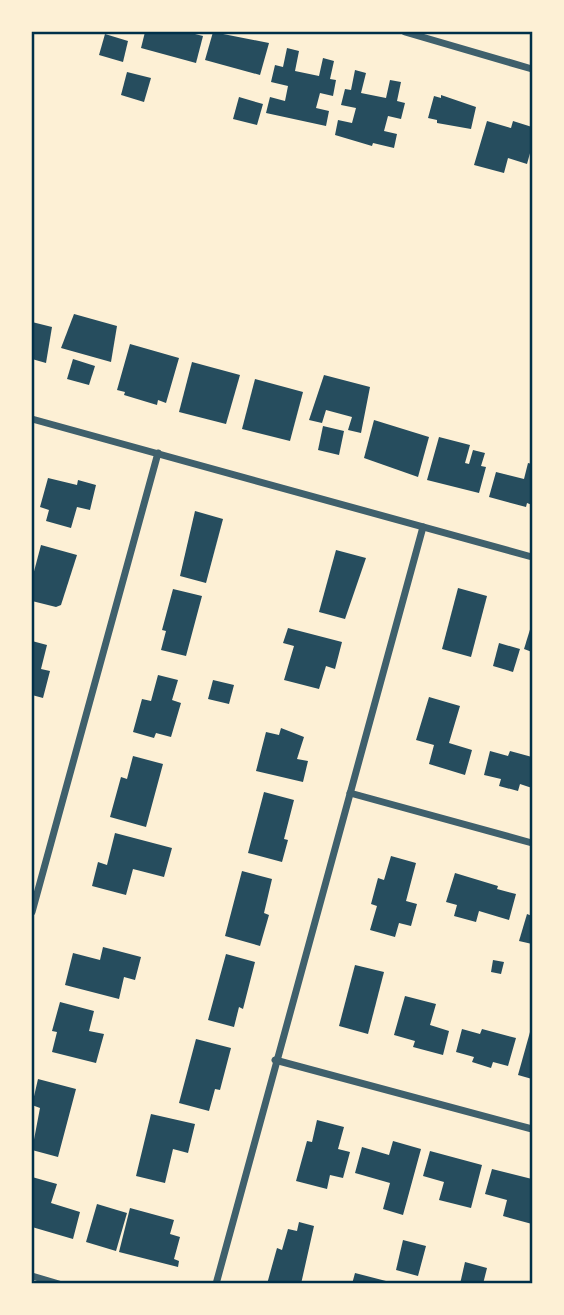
<svg xmlns="http://www.w3.org/2000/svg" width="564" height="1315" viewBox="0 0 564 1315" font-family="'Times New Roman',serif">
	<style>
		.building { fill: #264d5e }
		.lines { fill: none; stroke-linecap: round; stroke-linejoin: round }
		.minor { stroke: #3f606c; stroke-width: 7 }
		.neatline { fill: none; stroke: #003049; stroke-width: 2.5 }
	</style>
	<rect width="100%" height="100%" fill="#fdf0d5"/>
	<!-- building -->
	<g class="building">
		<polygon points="145,32 187,32 203,36 196,63 141,48"/>
		<polygon points="213,32 269,43 260,75 205,60"/>
		<polygon points="105,34 128,41 123,62 99,55"/>
		<polygon points="287,48 299,51 295,71 319,76 323,58 334,61 330,79 336,80 333,96 320,93 316,108 329,111 326,126 266,113 270,97 285,101 288,86 271,82 275,65 283,67"/>
		<polygon points="355,70 366,73 361,93 386,98 390,80 401,82 397,101 405,103 401,119 388,116 384,131 397,134 394,148 373,143 372,146 335,135 338,120 352,123 356,108 341,105 345,89 351,90"/>
		<polygon points="127,72 151,78 144,102 121,95"/>
		<polygon points="441,95 476,107 471,129 437,123 437,120 428,118 434,96 441,98"/>
		<polygon points="239,97 263,104 257,125 233,119"/>
		<polygon points="487,121 511,128 513,121 532,127 532,146 527,164 508,158 504,173 474,165"/>
		<polygon points="74,314 117,326 111,362 61,348"/>
		<polygon points="32,322 52,327 46,363 32,359"/>
		<polygon points="130,344 179,358 166,403 158,400 157,405 124,395 125,392 117,390"/>
		<polygon points="73,359 95,366 89,385 67,379"/>
		<polygon points="192,362 240,375 226,424 179,412"/>
		<polygon points="324,375 370,387 361,433 348,430 352,417 326,410 322,423 309,420"/>
		<polygon points="255,379 303,392 290,441 242,429"/>
		<polygon points="374,420 429,437 418,477 364,458"/>
		<polygon points="323,426 344,431 339,455 318,450"/>
		<polygon points="439,437 470,445 465,463 469,464 473,450 485,453 481,466 486,467 479,493 427,480"/>
		<polygon points="528,463 532,464 532,505 527,503 526,507 489,497 496,472 524,479"/>
		<polygon points="48,478 77,485 78,480 96,485 90,510 77,507 71,528 46,521 49,510 40,507"/>
		<polygon points="195,511 223,519 206,583 180,576"/>
		<polygon points="41,545 77,555 61,605 56,607 32,601 32,579"/>
		<polygon points="336,550 366,558 345,619 319,612"/>
		<polygon points="458,588 487,596 471,657 442,649"/>
		<polygon points="173,589 202,596 186,656 161,650 166,631 162,630"/>
		<polygon points="532,623 532,652 524,649"/>
		<polygon points="288,628 342,642 335,669 326,666 319,689 284,680 294,646 283,643"/>
		<polygon points="32,641 47,645 41,669 50,671 43,698 32,695"/>
		<polygon points="499,643 520,649 513,672 493,666"/>
		<polygon points="158,675 178,680 172,700 181,703 171,737 156,733 154,738 133,732 142,699 151,701"/>
		<polygon points="213,680 234,685 229,704 208,699"/>
		<polygon points="429,697 460,706 449,743 472,750 465,775 429,764 434,745 416,740"/>
		<polygon points="281,728 304,737 297,759 308,761 303,782 256,771 266,732 279,735"/>
		<polygon points="490,751 508,756 510,751 532,757 532,788 520,784 518,791 499,786 501,779 484,775"/>
		<polygon points="133,756 163,764 146,827 110,817 121,777 127,779"/>
		<polygon points="264,792 294,800 284,839 288,840 282,862 248,853"/>
		<polygon points="115,833 172,848 164,877 133,869 126,895 92,886 98,862 107,865"/>
		<polygon points="391,856 416,863 406,901 417,904 411,926 399,923 395,937 370,930 377,906 371,904 378,878 384,880"/>
		<polygon points="242,871 272,879 264,913 269,915 260,946 225,936"/>
		<polygon points="455,873 498,886 497,889 516,894 509,920 479,911 476,922 454,916 457,905 446,902"/>
		<polygon points="527,914 532,916 532,944 519,941"/>
		<polygon points="103,947 141,957 135,980 124,977 119,999 65,985 73,953 100,960"/>
		<polygon points="226,954 255,962 243,1009 239,1007 234,1027 208,1020"/>
		<polygon points="493,960 504,962 501,974 491,972"/>
		<polygon points="355,965 384,972 368,1034 339,1026"/>
		<polygon points="405,996 436,1004 430,1025 449,1031 443,1055 413,1047 415,1041 394,1035"/>
		<polygon points="60,1002 94,1011 89,1031 104,1034 96,1063 52,1052 57,1032 52,1031"/>
		<polygon points="462,1029 480,1034 482,1029 516,1038 508,1066 493,1062 491,1068 472,1062 474,1057 456,1052"/>
		<polygon points="530,1032 532,1033 532,1079 518,1075"/>
		<polygon points="196,1039 231,1048 220,1090 215,1089 209,1111 179,1103"/>
		<polygon points="38,1079 76,1089 58,1157 32,1150 40,1108 32,1105"/>
		<polygon points="151,1114 195,1124 188,1153 173,1149 165,1183 136,1176"/>
		<polygon points="317,1120 344,1127 338,1149 350,1152 343,1178 330,1175 327,1189 296,1181 307,1141 312,1142"/>
		<polygon points="393,1141 421,1149 403,1215 383,1209 390,1183 355,1173 362,1147 389,1155"/>
		<polygon points="430,1151 482,1165 471,1208 439,1200 444,1182 423,1176"/>
		<polygon points="492,1169 532,1179 532,1224 503,1216 507,1200 485,1194"/>
		<polygon points="32,1177 57,1184 51,1203 80,1212 73,1239 32,1227"/>
		<polygon points="97,1204 127,1213 116,1251 86,1242"/>
		<polygon points="130,1208 174,1220 170,1234 180,1237 174,1259 179,1261 178,1267 119,1252"/>
		<polygon points="299,1222 314,1226 301,1284 267,1284 277,1248 282,1250 288,1229 297,1231"/>
		<polygon points="403,1240 426,1246 418,1276 396,1270"/>
		<polygon points="465,1262 487,1268 483,1284 460,1284"/>
		<polygon points="355,1273 386,1281 385,1284 352,1284"/>
	</g>
	<g class="lines">
		<!-- minor -->
		<g class="minor">
			<polyline points="405,32 532,69"/>
			<polyline points="32,419 532,557"/>
			<polyline points="350,793 532,843"/>
			<polyline points="32,912 158,453"/>
			<polyline points="275,1060 532,1129"/>
			<polyline points="32,1276 59,1284"/>
			<polyline points="216,1284 423,527"/>
		</g>
	</g>
	<!-- border -->
	<rect width="564" height="1315" fill="none" stroke="#fdf0d5" stroke-width="66"/>
	<rect x="33" y="33" width="498" height="1249" class="neatline"/>
</svg>
